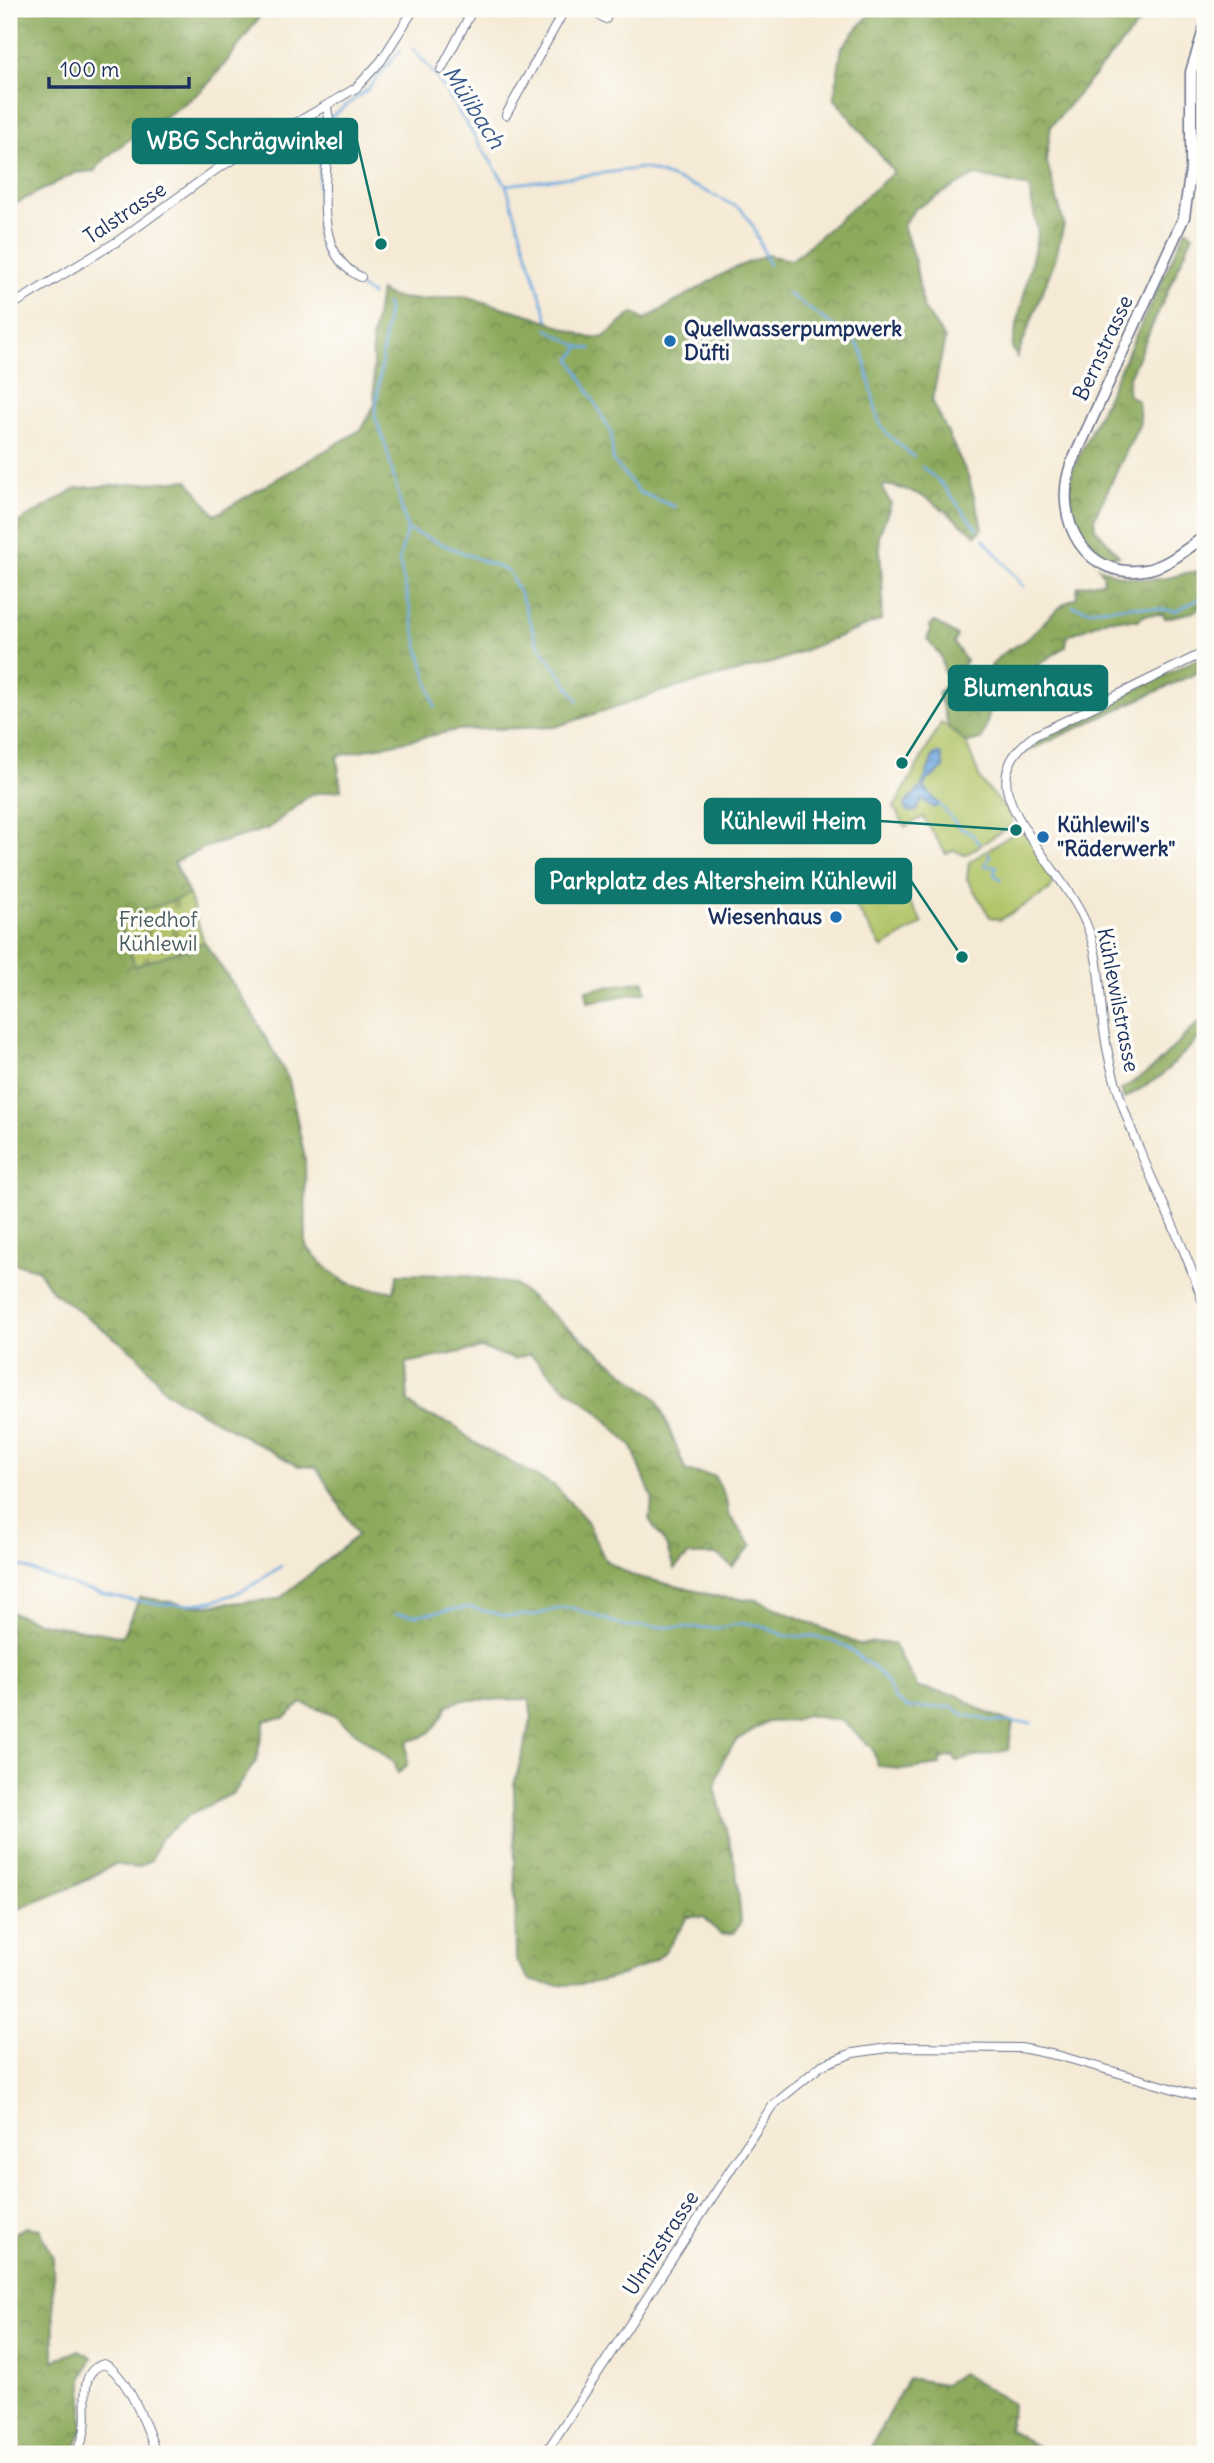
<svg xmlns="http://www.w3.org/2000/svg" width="1214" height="2463" viewBox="0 0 1214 2463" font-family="Delius,sans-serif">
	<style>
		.green { fill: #b2c569; stroke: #667a64; stroke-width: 2 }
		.forest { fill: url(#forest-crowns); stroke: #546c5e; stroke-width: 2 }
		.cemetery { fill: url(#cemetery-stones); stroke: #667a64; stroke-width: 2 }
		.water { fill: url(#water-rules); stroke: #466c9f; stroke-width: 2 }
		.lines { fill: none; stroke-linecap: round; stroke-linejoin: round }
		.stream { stroke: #70aae0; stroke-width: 2.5 }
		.minor-casing { stroke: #677088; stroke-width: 10 }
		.tertiary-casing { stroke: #677088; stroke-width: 13 }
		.minor { stroke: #fff; stroke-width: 8 }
		.tertiary { stroke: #fff; stroke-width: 10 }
		.poi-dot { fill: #1f6fb2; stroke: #fdfcf7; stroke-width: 2.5 }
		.labels { text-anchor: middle; stroke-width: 7; stroke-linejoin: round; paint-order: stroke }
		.street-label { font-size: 21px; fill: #1b2f5e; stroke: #fdfcf7 }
		.poi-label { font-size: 21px; font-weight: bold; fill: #1b2f5e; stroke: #fdfcf7; text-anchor: start }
		.park-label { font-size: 21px; fill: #485c61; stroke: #fdfcf7 }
		.water-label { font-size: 23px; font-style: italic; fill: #395a8c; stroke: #fdfcf7 }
		.leader { fill: none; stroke: #0f766e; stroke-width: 2.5 }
		.callout-dot { fill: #0f766e; stroke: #fdfcf7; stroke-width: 2.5 }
		.callout { fill: #0f766e; stroke: #0f766e; stroke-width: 2.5 }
		.callout-label { font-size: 23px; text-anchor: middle; font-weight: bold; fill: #fff }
	</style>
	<defs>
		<pattern id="forest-crowns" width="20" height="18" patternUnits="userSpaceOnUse" patternTransform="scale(1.75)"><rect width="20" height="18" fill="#8daa5d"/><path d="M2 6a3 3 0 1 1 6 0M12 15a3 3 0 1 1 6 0" fill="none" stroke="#728b50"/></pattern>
		<pattern id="cemetery-stones" width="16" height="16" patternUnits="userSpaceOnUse" patternTransform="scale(1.75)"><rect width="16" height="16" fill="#b2c569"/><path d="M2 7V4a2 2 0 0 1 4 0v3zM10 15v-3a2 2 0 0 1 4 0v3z" fill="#90a05a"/></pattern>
		<pattern id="water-rules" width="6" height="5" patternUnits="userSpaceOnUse" patternTransform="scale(1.75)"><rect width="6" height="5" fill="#70aae0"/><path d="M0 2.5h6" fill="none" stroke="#5b8bb9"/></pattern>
	</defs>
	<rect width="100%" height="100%" fill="#fdfcf7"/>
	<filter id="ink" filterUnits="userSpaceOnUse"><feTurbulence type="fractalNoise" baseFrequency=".0143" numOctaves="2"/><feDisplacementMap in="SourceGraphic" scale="14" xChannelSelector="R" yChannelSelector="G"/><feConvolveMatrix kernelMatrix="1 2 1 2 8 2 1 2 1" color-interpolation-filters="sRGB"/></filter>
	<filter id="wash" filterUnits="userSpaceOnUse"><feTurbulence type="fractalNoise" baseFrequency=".00686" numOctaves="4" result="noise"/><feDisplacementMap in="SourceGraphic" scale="28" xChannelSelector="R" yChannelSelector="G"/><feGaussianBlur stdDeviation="1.57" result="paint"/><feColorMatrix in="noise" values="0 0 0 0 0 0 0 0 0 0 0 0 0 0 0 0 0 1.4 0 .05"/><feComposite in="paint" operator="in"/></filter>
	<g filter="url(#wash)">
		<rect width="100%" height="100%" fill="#f5ead5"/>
		<!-- green -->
		<g class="green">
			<polygon points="941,723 958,733 966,743 981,781 1012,816 1012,825 965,855 954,850 946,854 923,817 906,827 894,808"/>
			<polygon points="1016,832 1027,835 1054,875 1050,890 1000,920 990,917 967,879 969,862"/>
			<polygon points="889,869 923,923 882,948 848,894"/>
		</g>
		<!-- forest -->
		<g class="forest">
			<path d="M9 9H265C246 35 228 63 206 86 176 116 115 140 95 171L75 173 9 207Z"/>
			<path d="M874 9H1151L1051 126 1046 159 1064 224 1055 260 1017 357 1012 347 1038 233 1029 187 975 175 915 209 903 225 915 262 923 307 945 339 932 400 968 476 983 528 976 535C941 510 931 492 885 485L882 489 891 503 879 536 883 598 881 620 775 662 663 691 555 727 457 730 337 756 341 790 311 794 269 828 206 847 174 862 189 895 119 920 135 966 204 942 250 1009 289 1080 305 1159 306 1246C338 1281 347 1288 394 1291L398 1274 463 1275 514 1284 657 1399 686 1471 714 1476 726 1498 728 1514 752 1546 732 1567 718 1555H689L674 1569 666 1545 649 1519 653 1500 632 1447 598 1412 563 1386 530 1354 514 1359 481 1348 406 1363 408 1401 419 1412 454 1425 473 1442 555 1486 587 1521 605 1560 631 1575 720 1597 757 1600 861 1645 874 1642 893 1644 918 1688 957 1695 982 1711 1013 1723 1008 1750 957 1761 954 1756 940 1759V1765L901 1770 878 1765 872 1748 842 1721 806 1715 794 1721 766 1722 737 1740 723 1760 715 1787 736 1868 741 1922 733 1933 720 1934 704 1917H688C679 1929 668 1953 655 1960 619 1981 569 1992 529 1980L516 1961 514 1785 532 1718 529 1699 463 1700 448 1705C438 1726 431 1737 407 1741V1766L398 1773 394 1762 333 1715 302 1703 284 1718 265 1720 256 1761 234 1793 192 1813 160 1839 151 1860 137 1868 115 1864 75 1886 9 1913V1611L39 1623 122 1636 140 1597 196 1606 279 1599 358 1535 316 1467 298 1466 168 1394 136 1354 51 1290 37 1269 9 1262V528L77 488 188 480 215 515 362 429 375 404 372 340 380 291 391 297 419 300 462 296 534 316 590 338 604 337 633 313 644 320 730 270 766 255 792 260 894 172 834 98 842 47Z"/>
			<path d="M1186 229 1193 235 1129 377 1127 394 1138 401 1140 423 1094 518 1095 528 1119 556 1109 558C1074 532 1064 512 1073 469Z"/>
			<path d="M1099 567C1116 577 1142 580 1161 579 1175 578 1191 568 1205 573V603L1194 612 1165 618 1163 614 1144 615 1139 620 1108 619 1067 636 1066 646C1052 656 998 691 993 703 987 716 988 727 981 740L966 743 949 728 938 693 947 683 941 657 927 639 931 630 929 626 935 622 957 636 954 643 966 661 960 668 964 683C986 684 987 667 1001 655 1008 649 1018 646 1025 640 1040 628 1059 603 1076 598L1078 586 1102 582 1104 576Z"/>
			<polygon points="1205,655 1205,669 1021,754 1036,739"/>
			<polygon points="644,981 646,992 588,1002 586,990"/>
			<polygon points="1205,1016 1205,1032 1161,1076 1124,1099 1121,1090 1152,1069"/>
			<polygon points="26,2227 40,2229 53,2258 54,2361 79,2350 92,2357 83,2377 83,2429 73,2454 9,2454 9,2236"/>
			<polygon points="961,2373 1013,2404 1008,2429 1040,2448 1059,2454 867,2454 908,2378 944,2384"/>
		</g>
		<!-- cemetery -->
		<polygon class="cemetery" points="189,895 204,942 135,966 119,919"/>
		<!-- water -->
		<polygon class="water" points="934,754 941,754 944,768 927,781 924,788 939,804 934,808 922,799 916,811 909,812 905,809 905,804 922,786"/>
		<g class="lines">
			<!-- stream -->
			<g class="stream">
				<polyline points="413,49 433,72 506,185 548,320"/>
				<polyline points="331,117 367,90 400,51"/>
				<path d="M327 122 321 130 317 232C324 266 346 279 372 295"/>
				<polyline points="506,185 644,168 699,188 741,209 753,226 769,265"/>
				<polyline points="787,293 854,340 863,353 878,419 885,432 914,457"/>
				<polyline points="386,304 388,309 375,416 386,447 407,529 399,560 419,649 435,707"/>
				<polyline points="547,329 580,347 571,359 611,432 613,461 639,492 675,507"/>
				<polyline points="580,347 592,349"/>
				<polyline points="922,467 941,483 977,529"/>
				<polyline points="408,530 508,571 521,596 537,642 578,700"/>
				<polyline points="984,539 1024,587"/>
				<polyline points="1073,606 1090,610 1132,606 1176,611 1205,596"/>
				<polyline points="939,804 960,828 970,832 979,843"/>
				<polyline points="988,853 990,857 984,866 997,866 994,874 1001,880"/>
				<path d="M9 1561C68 1587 162 1619 226 1597 247 1590 264 1578 281 1566"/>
				<polyline points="396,1614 417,1615 468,1607 506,1616 535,1615 561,1608 573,1608 625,1626 719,1628 742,1623 758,1625 789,1637 815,1636 844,1645 882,1675 895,1699 908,1708 953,1707 962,1714 991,1721 1032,1723"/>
			</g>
		</g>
	</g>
	<g filter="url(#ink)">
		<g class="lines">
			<defs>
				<g id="minor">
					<polyline points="589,9 606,19"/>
					<polyline points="441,70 473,9"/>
					<path d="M327 108 330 124C328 171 308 253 361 277"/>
					<polyline points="506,115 565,9"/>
					<polyline points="9,307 118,241 217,169 356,88 381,61 414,9"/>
					<path d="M1205 652 1034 736C1016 749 1003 766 1007 789 1014 828 1070 883 1087 926 1101 960 1099 995 1104 1030 1107 1053 1113 1076 1120 1097 1143 1170 1183 1236 1205 1309"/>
					<path d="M75 2454C80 2446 84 2437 85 2428 89 2407 76 2371 104 2364 127 2374 149 2431 156 2454"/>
					<polyline points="545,2454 772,2106 822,2065 853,2053 895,2047 1021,2048 1060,2056 1205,2098"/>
				</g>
				<path id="tertiary" d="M1205 27 1191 72V169L1184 217 1071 465C1052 519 1086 584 1150 569 1170 564 1188 548 1205 536"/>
			</defs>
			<!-- minor casing -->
			<use href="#minor" class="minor-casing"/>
			<!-- tertiary casing -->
			<use href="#tertiary" class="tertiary-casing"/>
			<!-- minor -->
			<use href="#minor" class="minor"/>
			<!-- tertiary -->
			<use href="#tertiary" class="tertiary"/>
		</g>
	</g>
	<!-- markers -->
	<g class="poi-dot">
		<circle cx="670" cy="341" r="7"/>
		<circle cx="1043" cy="837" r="7"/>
		<circle cx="836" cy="917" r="7"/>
	</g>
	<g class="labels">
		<!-- street labels -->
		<g class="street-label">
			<text transform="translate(125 213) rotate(-34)" y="7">Talstrasse</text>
			<text transform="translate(1103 348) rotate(-65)" y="7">Bernstrasse</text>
			<text transform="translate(1118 1000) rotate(79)" y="7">Kühlewilstrasse</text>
			<text transform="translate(661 2243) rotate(-57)" y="7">Ulmizstrasse</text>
		</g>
		<!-- poi labels -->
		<g class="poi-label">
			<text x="684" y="336">Quellwasserpumpwerk<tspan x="684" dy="24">Düfti</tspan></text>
			<text x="1057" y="832">Kühlewil's<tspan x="1057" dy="24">"Räderwerk"</tspan></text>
			<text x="822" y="924" text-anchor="end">Wiesenhaus</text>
		</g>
		<!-- park labels -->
		<g class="park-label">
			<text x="158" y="927">Friedhof<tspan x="158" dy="24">Kühlewil</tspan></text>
		</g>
		<!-- water labels -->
		<g class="water-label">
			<text transform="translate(474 107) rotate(57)" y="8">Mülibach</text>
		</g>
	</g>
	<!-- callouts -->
	<path class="leader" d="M381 244L357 141M902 763L949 688M1016 830L880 821M962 957L911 881"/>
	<g class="callout-dot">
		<circle cx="381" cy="244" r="7"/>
		<circle cx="902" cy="763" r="7"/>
		<circle cx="1016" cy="830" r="7"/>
		<circle cx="962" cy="957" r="7"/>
	</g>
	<g class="callout">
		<rect x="133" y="119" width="224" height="44" rx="7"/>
		<rect x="949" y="666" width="158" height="44" rx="7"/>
		<rect x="705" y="799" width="175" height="44" rx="7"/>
		<rect x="536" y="859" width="375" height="44" rx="7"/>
	</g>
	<g class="callout-label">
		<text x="245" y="149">WBG Schrägwinkel</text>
		<text x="1028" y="696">Blumenhaus</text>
		<text x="793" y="829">Kühlewil Heim</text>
		<text x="723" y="889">Parkplatz des Altersheim Kühlewil</text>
	</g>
	<!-- margin -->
	<rect width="1214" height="2463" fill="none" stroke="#fdfcf7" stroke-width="35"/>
	<!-- scale -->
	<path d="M49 77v10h140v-10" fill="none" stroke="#1b2f5e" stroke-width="3.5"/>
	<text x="60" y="77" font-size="21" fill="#1b2f5e" stroke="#fdfcf7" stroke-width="5" paint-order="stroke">100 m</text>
</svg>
